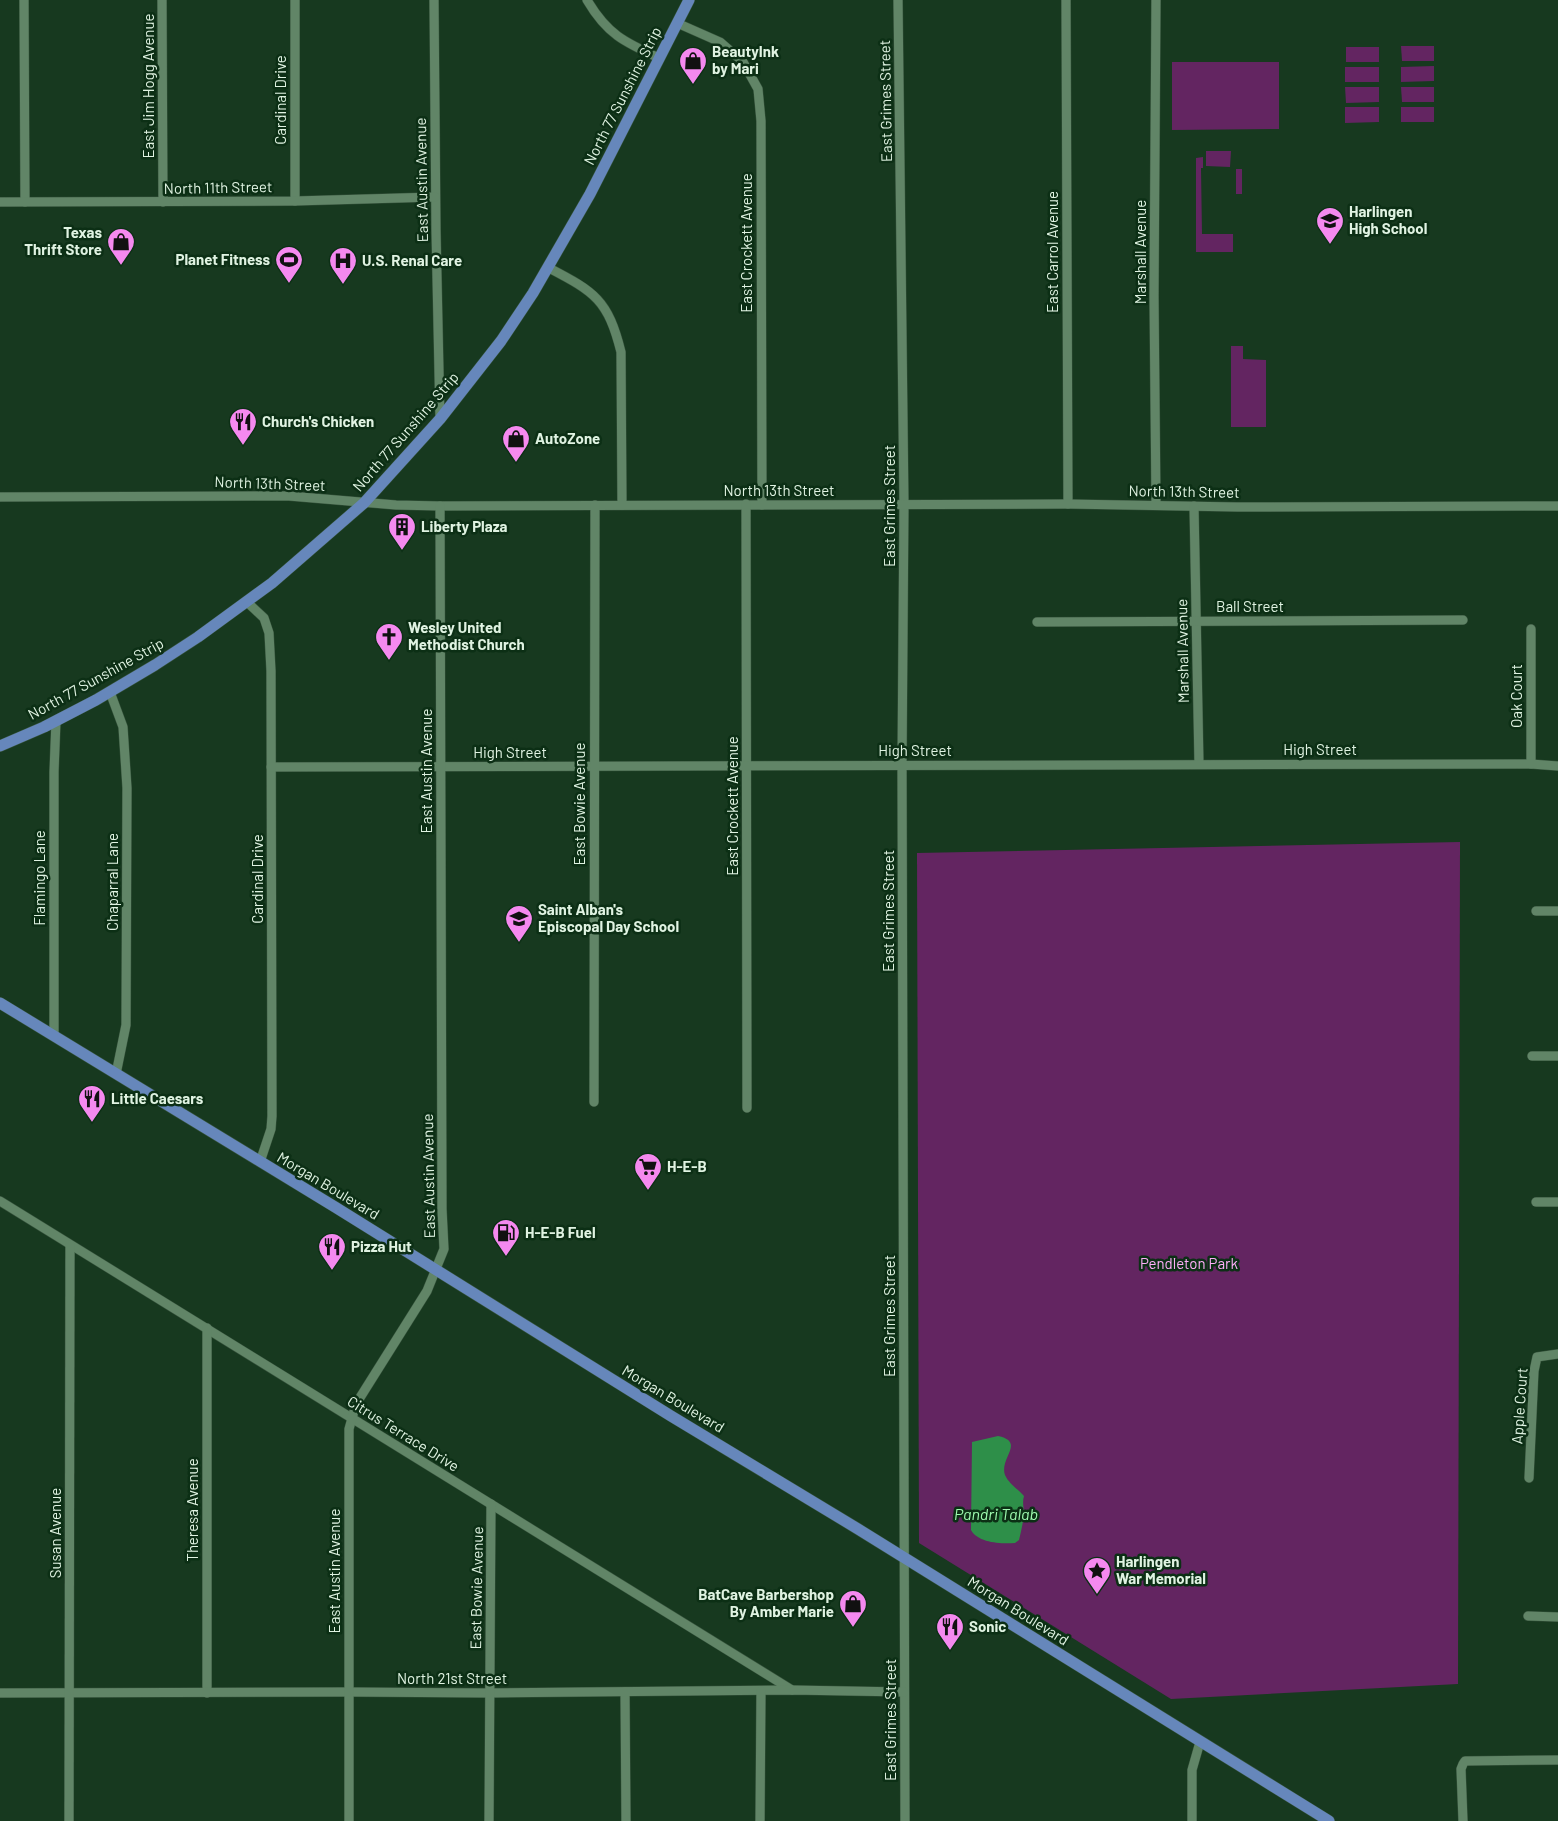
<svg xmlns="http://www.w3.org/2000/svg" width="1558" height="1821" viewBox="0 0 1558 1821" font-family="Barlow,sans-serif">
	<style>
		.green { fill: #632561 }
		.water { fill: #2e8f49 }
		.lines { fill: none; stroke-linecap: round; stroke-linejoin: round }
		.minor-casing { stroke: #36533c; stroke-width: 10 }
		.major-casing { stroke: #36533c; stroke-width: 12 }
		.minor { stroke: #618567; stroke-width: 9 }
		.major { stroke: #6687bb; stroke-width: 11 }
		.labels { text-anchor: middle; stroke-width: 5; stroke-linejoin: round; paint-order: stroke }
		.poi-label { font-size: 15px; font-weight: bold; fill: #e0f3e2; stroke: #0c2f15; text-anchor: start }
		.street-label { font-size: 15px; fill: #e0f3e2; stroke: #0c2f15 }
		.park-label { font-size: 15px; fill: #ffaef9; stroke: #0c2f15 }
		.water-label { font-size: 16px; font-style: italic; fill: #9ffbb0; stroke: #0c2f15 }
	</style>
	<rect width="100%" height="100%" fill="#17391f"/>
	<!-- green -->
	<g class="green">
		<polygon points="1401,46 1434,46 1434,61 1402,61"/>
		<rect x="1346" y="47" width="33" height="15"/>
		<polygon points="1172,62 1279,62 1279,129 1172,130"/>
		<polygon points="1434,66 1434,81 1401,82 1401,67"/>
		<rect x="1345" y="67" width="34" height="15"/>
		<polygon points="1345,87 1379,87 1379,102 1346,103"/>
		<polygon points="1401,87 1434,87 1434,102 1402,102"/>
		<polygon points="1345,107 1379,107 1379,122 1345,123"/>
		<rect x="1401" y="107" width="33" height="15"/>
		<polygon points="1206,151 1231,151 1230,167 1206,166"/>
		<polygon points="1203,157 1203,168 1201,168 1202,234 1233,234 1233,252 1196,252 1196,158"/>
		<rect x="1236" y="169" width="6" height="25"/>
		<polygon points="1231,346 1243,346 1243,359 1266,360 1266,427 1231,427"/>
		<polygon points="1460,842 1458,1684 1171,1699 919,1543 917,853"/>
	</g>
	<!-- water -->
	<path class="water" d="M998 1436C1026 1442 999 1458 1005 1475 1009 1484 1018 1489 1024 1496 1022 1503 1024 1508 1024 1514 1023 1523 1021 1532 1019 1540L1015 1543C1001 1544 978 1543 971 1530L972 1442Z"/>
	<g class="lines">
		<defs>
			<g id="minor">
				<polyline points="24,0 25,202"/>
				<polyline points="162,0 163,202"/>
				<polyline points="434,0 436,230 440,419"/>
				<path d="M587 0C607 34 624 42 659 58"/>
				<polyline points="898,0 904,504 902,765 905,1821"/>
				<polyline points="1066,0 1068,504"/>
				<polyline points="1156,0 1154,296 1156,504"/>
				<polyline points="677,23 720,42 743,62 758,89 761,121 762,505"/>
				<polyline points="295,201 295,0"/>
				<polyline points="0,202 295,201 435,197"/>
				<path d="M549 268C595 292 608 300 621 352L622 505"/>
				<polyline points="0,497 289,496 396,505 440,506 1068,504 1237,507 1558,506"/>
				<polyline points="746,504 747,1108"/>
				<polyline points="1194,506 1199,764"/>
				<polyline points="247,602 264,618 269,633 271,671 272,1116 271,1129 260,1162"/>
				<polyline points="1037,622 1463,620"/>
				<polyline points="110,692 123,727 127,788 126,1025 116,1074"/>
				<polyline points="1531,764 1531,629"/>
				<polyline points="271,767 1531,764 1558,766"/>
				<polyline points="1536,911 1558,911"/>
				<polyline points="54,1036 54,772 56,721"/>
				<polyline points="1532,1056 1558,1056"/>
				<polyline points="594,1102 595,505"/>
				<polyline points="0,1201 792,1690"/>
				<polyline points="1536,1202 1558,1202"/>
				<polyline points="207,1328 207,1693"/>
				<polyline points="1529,1478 1534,1371 1537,1357 1558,1354"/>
				<polyline points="1528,1616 1558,1617"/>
				<polyline points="625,1692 626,1821"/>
				<polyline points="0,1693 349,1692 489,1693 792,1690 904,1692"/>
				<polyline points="69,1821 70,1245"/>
				<polyline points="349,1821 349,1429 356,1404 427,1291 444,1249 442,1209 440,506"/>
				<polyline points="489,1821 491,1504"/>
				<polyline points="760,1821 761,1691"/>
				<polyline points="1192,1821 1192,1770 1200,1742"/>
				<polyline points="1463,1821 1461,1769 1463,1764 1465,1761 1558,1760"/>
			</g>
			<g id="major">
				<polyline points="0,746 44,727 96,700 155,665 198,637 272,583 364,503 440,419 501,341 533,293 590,194 689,0"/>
				<polyline points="0,1003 335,1207 671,1416 858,1529 1329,1821"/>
			</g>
		</defs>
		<!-- minor casing -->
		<use href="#minor" class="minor-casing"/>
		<!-- major casing -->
		<use href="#major" class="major-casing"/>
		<!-- minor -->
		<use href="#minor" class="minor"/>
		<!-- major -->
		<use href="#major" class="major"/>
	</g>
	<!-- icons -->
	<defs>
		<symbol id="shop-pin" viewBox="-11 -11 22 30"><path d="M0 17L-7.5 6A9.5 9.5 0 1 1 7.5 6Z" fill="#f589ef" stroke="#0c2f15"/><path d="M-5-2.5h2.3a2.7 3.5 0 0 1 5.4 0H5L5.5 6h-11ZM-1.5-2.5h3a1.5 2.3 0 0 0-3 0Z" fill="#111"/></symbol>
		<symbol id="school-pin" viewBox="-11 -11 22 30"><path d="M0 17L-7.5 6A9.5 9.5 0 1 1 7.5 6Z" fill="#f589ef" stroke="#0c2f15"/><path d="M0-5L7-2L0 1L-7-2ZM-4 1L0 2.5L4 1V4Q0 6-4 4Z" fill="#111"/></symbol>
		<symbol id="stadium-pin" viewBox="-11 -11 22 30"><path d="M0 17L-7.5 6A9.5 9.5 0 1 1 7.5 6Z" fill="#f589ef" stroke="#0c2f15"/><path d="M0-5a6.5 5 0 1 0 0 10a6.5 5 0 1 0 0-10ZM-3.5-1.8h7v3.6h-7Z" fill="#111"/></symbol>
		<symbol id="hospital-pin" viewBox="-11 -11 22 30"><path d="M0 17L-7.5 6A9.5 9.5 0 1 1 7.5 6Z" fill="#f589ef" stroke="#0c2f15"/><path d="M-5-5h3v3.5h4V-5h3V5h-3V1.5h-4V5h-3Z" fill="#111"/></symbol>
		<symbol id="restaurant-pin" viewBox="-11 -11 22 30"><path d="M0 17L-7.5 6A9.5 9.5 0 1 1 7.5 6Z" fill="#f589ef" stroke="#0c2f15"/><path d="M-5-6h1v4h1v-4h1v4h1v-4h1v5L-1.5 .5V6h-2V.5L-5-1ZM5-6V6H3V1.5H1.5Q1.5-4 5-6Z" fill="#111"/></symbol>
		<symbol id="building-pin" viewBox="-11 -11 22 30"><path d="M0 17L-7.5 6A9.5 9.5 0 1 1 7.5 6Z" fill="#f589ef" stroke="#0c2f15"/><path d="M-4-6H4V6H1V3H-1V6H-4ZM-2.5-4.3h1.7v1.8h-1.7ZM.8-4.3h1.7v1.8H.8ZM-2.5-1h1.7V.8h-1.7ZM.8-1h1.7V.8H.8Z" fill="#111"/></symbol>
		<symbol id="church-pin" viewBox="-11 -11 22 30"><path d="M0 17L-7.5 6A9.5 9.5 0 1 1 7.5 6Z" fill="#f589ef" stroke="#0c2f15"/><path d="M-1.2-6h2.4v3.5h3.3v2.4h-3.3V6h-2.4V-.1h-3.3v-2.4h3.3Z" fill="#111"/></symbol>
		<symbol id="supermarket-pin" viewBox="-11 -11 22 30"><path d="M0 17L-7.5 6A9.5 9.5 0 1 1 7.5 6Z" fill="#f589ef" stroke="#0c2f15"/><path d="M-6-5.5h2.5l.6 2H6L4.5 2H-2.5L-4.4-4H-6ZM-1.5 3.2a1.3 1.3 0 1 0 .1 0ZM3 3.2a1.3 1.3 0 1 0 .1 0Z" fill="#111"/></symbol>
		<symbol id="fuel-pin" viewBox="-11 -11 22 30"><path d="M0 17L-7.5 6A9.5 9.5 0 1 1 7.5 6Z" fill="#f589ef" stroke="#0c2f15"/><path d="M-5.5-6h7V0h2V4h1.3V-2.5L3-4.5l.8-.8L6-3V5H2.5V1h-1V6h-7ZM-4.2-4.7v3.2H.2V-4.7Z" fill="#111"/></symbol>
		<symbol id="sight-pin" viewBox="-11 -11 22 30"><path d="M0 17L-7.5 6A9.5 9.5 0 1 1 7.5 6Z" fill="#f589ef" stroke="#0c2f15"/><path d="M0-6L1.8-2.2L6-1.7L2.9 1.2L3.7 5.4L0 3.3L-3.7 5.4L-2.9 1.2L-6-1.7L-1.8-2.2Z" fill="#111"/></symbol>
	</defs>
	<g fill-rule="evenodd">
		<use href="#shop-pin" x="677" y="45" width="32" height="43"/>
		<use href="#school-pin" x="1314" y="205" width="32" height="43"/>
		<use href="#shop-pin" x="105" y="226" width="32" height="43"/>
		<use href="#stadium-pin" x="273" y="244" width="32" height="43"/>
		<use href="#hospital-pin" x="327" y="245" width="32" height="43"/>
		<use href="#restaurant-pin" x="227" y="406" width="32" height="43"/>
		<use href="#shop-pin" x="500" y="423" width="32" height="43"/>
		<use href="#building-pin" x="386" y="511" width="32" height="43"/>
		<use href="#church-pin" x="373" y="621" width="32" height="43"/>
		<use href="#school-pin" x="503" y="903" width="32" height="43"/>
		<use href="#restaurant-pin" x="76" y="1083" width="32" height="43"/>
		<use href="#supermarket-pin" x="632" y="1151" width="32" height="43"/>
		<use href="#fuel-pin" x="490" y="1217" width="32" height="43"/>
		<use href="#restaurant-pin" x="316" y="1231" width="32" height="43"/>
		<use href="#sight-pin" x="1081" y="1555" width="32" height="43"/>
		<use href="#shop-pin" x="837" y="1588" width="32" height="43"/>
		<use href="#restaurant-pin" x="934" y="1611" width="32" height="43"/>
	</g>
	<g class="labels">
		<!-- poi labels -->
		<g class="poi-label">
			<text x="712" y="57">BeautyInk<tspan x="712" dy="17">by Mari</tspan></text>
			<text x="1349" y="217">Harlingen<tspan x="1349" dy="17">High School</tspan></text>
			<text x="102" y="238" text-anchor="end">Texas<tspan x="102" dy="17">Thrift Store</tspan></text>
			<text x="270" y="265" text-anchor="end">Planet Fitness</text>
			<text x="362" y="266">U.S. Renal Care</text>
			<text x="262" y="427">Church's Chicken</text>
			<text x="535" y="444">AutoZone</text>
			<text x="421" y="532">Liberty Plaza</text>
			<text x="408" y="633">Wesley United<tspan x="408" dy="17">Methodist Church</tspan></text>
			<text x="538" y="915">Saint Alban's<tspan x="538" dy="17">Episcopal Day School</tspan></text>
			<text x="111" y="1104">Little Caesars</text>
			<text x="667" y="1172">H-E-B</text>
			<text x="525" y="1238">H-E-B Fuel</text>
			<text x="351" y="1252">Pizza Hut</text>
			<text x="1116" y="1567">Harlingen<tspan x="1116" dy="17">War Memorial</tspan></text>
			<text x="834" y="1600" text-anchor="end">BatCave Barbershop<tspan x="834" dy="17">By Amber Marie</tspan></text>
			<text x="969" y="1632">Sonic</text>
		</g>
		<!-- street labels -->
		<g class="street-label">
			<text transform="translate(149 86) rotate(-90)" y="5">East Jim Hogg Avenue</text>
			<text transform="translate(623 96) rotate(-63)" y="5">North 77 Sunshine Strip</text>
			<text transform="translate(281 100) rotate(-90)" y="5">Cardinal Drive</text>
			<text transform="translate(886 101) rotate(-91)" y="5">East Grimes Street</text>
			<text transform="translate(422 180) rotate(-91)" y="5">East Austin Avenue</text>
			<text transform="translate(218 188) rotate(-1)" y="5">North 11th Street</text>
			<text transform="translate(747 243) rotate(-90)" y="5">East Crockett Avenue</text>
			<text transform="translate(1053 252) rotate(-90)" y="5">East Carrol Avenue</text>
			<text transform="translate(1141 252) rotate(-90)" y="5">Marshall Avenue</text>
			<text transform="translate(406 432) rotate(-49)" y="5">North 77 Sunshine Strip</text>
			<text transform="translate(270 484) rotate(2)" y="5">North 13th Street</text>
			<text x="779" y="496">North 13th Street</text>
			<text transform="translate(1184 492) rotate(1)" y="5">North 13th Street</text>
			<text transform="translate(890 506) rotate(-90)" y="5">East Grimes Street</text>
			<text x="1250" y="612">Ball Street</text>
			<text transform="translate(1183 651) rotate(-91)" y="5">Marshall Avenue</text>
			<text transform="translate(96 679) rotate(-29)" y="5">North 77 Sunshine Strip</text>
			<text transform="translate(1517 696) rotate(-90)" y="5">Oak Court</text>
			<text x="1320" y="755">High Street</text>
			<text x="915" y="756">High Street</text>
			<text x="510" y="758">High Street</text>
			<text transform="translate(427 771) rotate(-90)" y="5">East Austin Avenue</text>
			<text transform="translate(580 804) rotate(-90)" y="5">East Bowie Avenue</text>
			<text transform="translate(733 806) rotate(-90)" y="5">East Crockett Avenue</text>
			<text transform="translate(40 878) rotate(-90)" y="5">Flamingo Lane</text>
			<text transform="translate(258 879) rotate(-90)" y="5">Cardinal Drive</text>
			<text transform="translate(113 882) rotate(-90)" y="5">Chaparral Lane</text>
			<text transform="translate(889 911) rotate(-90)" y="5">East Grimes Street</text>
			<text transform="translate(429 1176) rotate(-91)" y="5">East Austin Avenue</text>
			<text transform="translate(328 1186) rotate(31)" y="5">Morgan Boulevard</text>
			<text transform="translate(890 1316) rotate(-90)" y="5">East Grimes Street</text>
			<text transform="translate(673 1399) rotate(31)" y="5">Morgan Boulevard</text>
			<text transform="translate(1520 1406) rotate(-86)" y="5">Apple Court</text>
			<text transform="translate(403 1434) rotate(32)" y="5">Citrus Terrace Drive</text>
			<text transform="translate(193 1510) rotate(-90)" y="5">Theresa Avenue</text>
			<text transform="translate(56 1533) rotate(-90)" y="5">Susan Avenue</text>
			<text transform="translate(335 1571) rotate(-90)" y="5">East Austin Avenue</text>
			<text transform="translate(477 1588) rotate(-89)" y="5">East Bowie Avenue</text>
			<text transform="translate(1018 1611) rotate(32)" y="5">Morgan Boulevard</text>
			<text x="452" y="1684">North 21st Street</text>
			<text transform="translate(891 1720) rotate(-90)" y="5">East Grimes Street</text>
		</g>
		<!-- park labels -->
		<g class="park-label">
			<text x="1189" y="1269">Pendleton Park</text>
		</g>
		<!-- water labels -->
		<g class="water-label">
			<text x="996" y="1520">Pandri Talab</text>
		</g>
	</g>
</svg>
